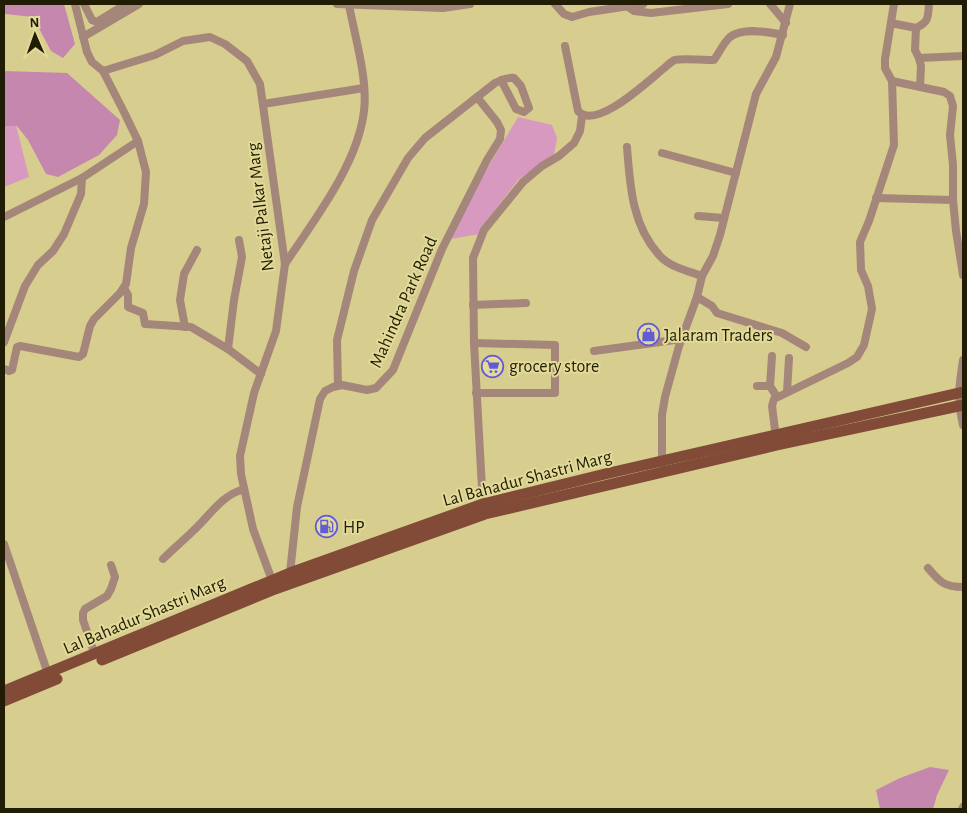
<svg xmlns="http://www.w3.org/2000/svg" width="967" height="813" viewBox="0 0 967 813" font-family="'Alegreya Sans',sans-serif">
	<style>
		.green { fill: #d799c0 }
		.forest { fill: #c687af }
		.lines { fill: none; stroke-linecap: round; stroke-linejoin: round }
		.minor { stroke: #a5867a; stroke-width: 8 }
		.primary { stroke: #814b38; stroke-width: 11 }
		.labels { text-anchor: middle; stroke-width: 4; stroke-linejoin: round; paint-order: stroke }
		.street-label { font-size: 18px; fill: #211d04; stroke: #e3da9a }
		.poi-label { font-size: 18px; fill: #211d04; stroke: #e3da9a; text-anchor: start }
	</style>
	<rect width="100%" height="100%" fill="#d6cd8e"/>
	<!-- green -->
	<g class="green">
		<polygon points="12,109 29,177 4,187 4,112"/>
		<polygon points="518,117 552,125 557,138 554,155 518,180 482,227 480,234 451,239 481,179"/>
	</g>
	<!-- forest -->
	<g class="forest">
		<polygon points="4,4 64,4 75,44 63,58 51,51 33,17 5,14 4,15"/>
		<polygon points="4,71 67,73 120,120 117,135 99,155 58,177 46,174 28,140 17,126 4,126"/>
		<polygon points="930,767 949,770 937,795 933,809 880,809 876,790 900,778"/>
	</g>
	<g class="lines">
		<!-- minor -->
		<g class="minor">
			<polyline points="84,4 92,20 97,22 126,4"/>
			<polyline points="337,4 443,8 470,4"/>
			<polyline points="555,4 564,14 572,17 589,12 643,4"/>
			<polyline points="770,4 786,23"/>
			<polyline points="628,7 634,11 651,13 728,4"/>
			<path d="M891 23 916 28C929 22 928 17 929 4"/>
			<polyline points="916,28 915,50 919,58 921,66 920,87"/>
			<polyline points="83,37 139,4"/>
			<path d="M565 46 578 111C596 131 648 81 663 69 666 67 671 61 675 60 681 58 706 60 714 60 719 53 724 42 730 37 743 27 769 32 783 35"/>
			<polyline points="919,58 963,56"/>
			<polyline points="103,71 155,55 183,41 210,37 225,44 247,61 260,84 285,264 276,331 254,393 240,456 241,474 253,529 273,583"/>
			<polyline points="892,81 944,92 950,96 953,106 950,135 953,165 953,200 956,231 963,275"/>
			<polyline points="263,104 364,88"/>
			<path d="M627 147C630 186 632 226 660 256 670 267 688 271 702 276"/>
			<polyline points="662,153 736,173"/>
			<polyline points="876,198 953,200"/>
			<polyline points="698,216 724,218"/>
			<polyline points="4,217 82,178 138,141"/>
			<path d="M285 264C314 220 358 164 364 111 368 80 355 37 349 5"/>
			<polyline points="124,288 128,295 128,307 143,313 145,324 191,327 228,349 261,374"/>
			<polyline points="697,297 712,306 717,313 782,333 806,347"/>
			<polyline points="473,305 526,303"/>
			<polyline points="185,327 180,300 184,274 197,250"/>
			<polyline points="4,342 25,286 38,265 53,251 64,234 81,194 82,178"/>
			<polyline points="474,343 555,345 555,393 476,393"/>
			<polyline points="228,349 234,300 242,257 239,240"/>
			<polyline points="594,351 682,339"/>
			<polyline points="772,356 770,386 777,397"/>
			<path d="M963 360C959 386 957 399 963 425"/>
			<polyline points="4,369 9,371 12,370 17,347 20,346 79,357 83,354 90,326 94,319 120,293 126,284 131,248 144,204 146,172 138,141 123,110 103,71 92,62 87,52 75,4"/>
			<path d="M338 386 337 340 354 271 372 220 408 158 425 138 495 83C502 80 507 77 514 78L521 86 529 108 524 112 516 109 501 80"/>
			<polyline points="757,386 770,386"/>
			<polyline points="787,392 789,358"/>
			<polyline points="776,438 772,406 774,399 848,363 857,357 864,345 872,309 868,286 861,270 860,242 869,221 894,145 892,81 885,68 885,59 894,4"/>
			<polyline points="662,464 662,415 665,397 679,346 697,297 702,276 713,256 720,235 756,94 776,57 790,4"/>
			<polyline points="483,507 474,343 473,258 484,230 523,182 542,166 559,156 574,143 580,131 582,116"/>
			<polyline points="4,544 49,677"/>
			<path d="M163 559C173 549 184 540 194 530 210 515 222 495 244 489"/>
			<path d="M928 568C940 582 944 587 963 587"/>
			<polyline points="290,573 297,507 320,399 325,391 333,387 342,385 367,390 376,388 393,370 442,249 487,160 500,139 501,130 497,122 477,97"/>
			<polyline points="95,655 83,620 83,613 85,609 107,596 111,589 115,577 111,565"/>
			<polyline points="962,809 963,807"/>
		</g>
		<!-- primary -->
		<g class="primary">
			<polyline points="102,660 275,589 485,514 777,445 963,405"/>
			<polyline points="4,691 290,573 483,504 605,474 963,392"/>
			<polyline points="4,701 57,679"/>
		</g>
	</g>
	<!-- icons -->
	<defs>
		<symbol id="shop-ring" viewBox="-11 -11 22 22"><circle r="9.5" fill="#e3da9a" stroke="#615bd4" stroke-width="1.5"/><path d="M-5-2.5h2.3a2.7 3.5 0 0 1 5.4 0H5L5.5 6h-11ZM-1.5-2.5h3a1.5 2.3 0 0 0-3 0Z" fill="#615bd4"/></symbol>
		<symbol id="supermarket-ring" viewBox="-11 -11 22 22"><circle r="9.5" fill="#e3da9a" stroke="#615bd4" stroke-width="1.5"/><path d="M-6-5.5h2.5l.6 2H6L4.5 2H-2.5L-4.4-4H-6ZM-1.5 3.2a1.3 1.3 0 1 0 .1 0ZM3 3.2a1.3 1.3 0 1 0 .1 0Z" fill="#615bd4"/></symbol>
		<symbol id="fuel-ring" viewBox="-11 -11 22 22"><circle r="9.5" fill="#e3da9a" stroke="#615bd4" stroke-width="1.5"/><path d="M-5.5-6h7V0h2V4h1.3V-2.5L3-4.5l.8-.8L6-3V5H2.5V1h-1V6h-7ZM-4.2-4.7v3.2H.2V-4.7Z" fill="#615bd4"/></symbol>
	</defs>
	<g fill-rule="evenodd">
		<use href="#shop-ring" x="636" y="322" width="25" height="25"/>
		<use href="#supermarket-ring" x="480" y="354" width="25" height="25"/>
		<use href="#fuel-ring" x="314" y="514" width="25" height="25"/>
	</g>
	<g class="labels">
		<!-- street labels -->
		<g class="street-label">
			<text transform="translate(260 207) rotate(-97)" y="6">Netaji Palkar Marg</text>
			<text transform="translate(403 302) rotate(-66)" y="6">Mahindra Park Road</text>
			<text transform="translate(527 478) rotate(-15)" y="6">Lal Bahadur Shastri Marg</text>
			<text transform="translate(144 615) rotate(-23)" y="6">Lal Bahadur Shastri Marg</text>
		</g>
		<!-- poi labels -->
		<g class="poi-label">
			<text x="664" y="341">Jalaram Traders</text>
			<text x="509" y="372">grocery store</text>
			<text x="343" y="533">HP</text>
		</g>
	</g>
	<!-- border -->
	<rect width="967" height="813" fill="none" stroke="#211d04" stroke-width="10"/>
	<!-- north arrow -->
	<g transform="translate(35 35) rotate(358)" stroke="#e3da9a" stroke-width="4" paint-order="stroke">
	<path d="M0-4L9 19L0 12L-9 19Z" fill="#211d04"/>
	<text y="-8" font-size="14" font-weight="bold" text-anchor="middle" fill="#211d04">N</text>
	</g>
</svg>
